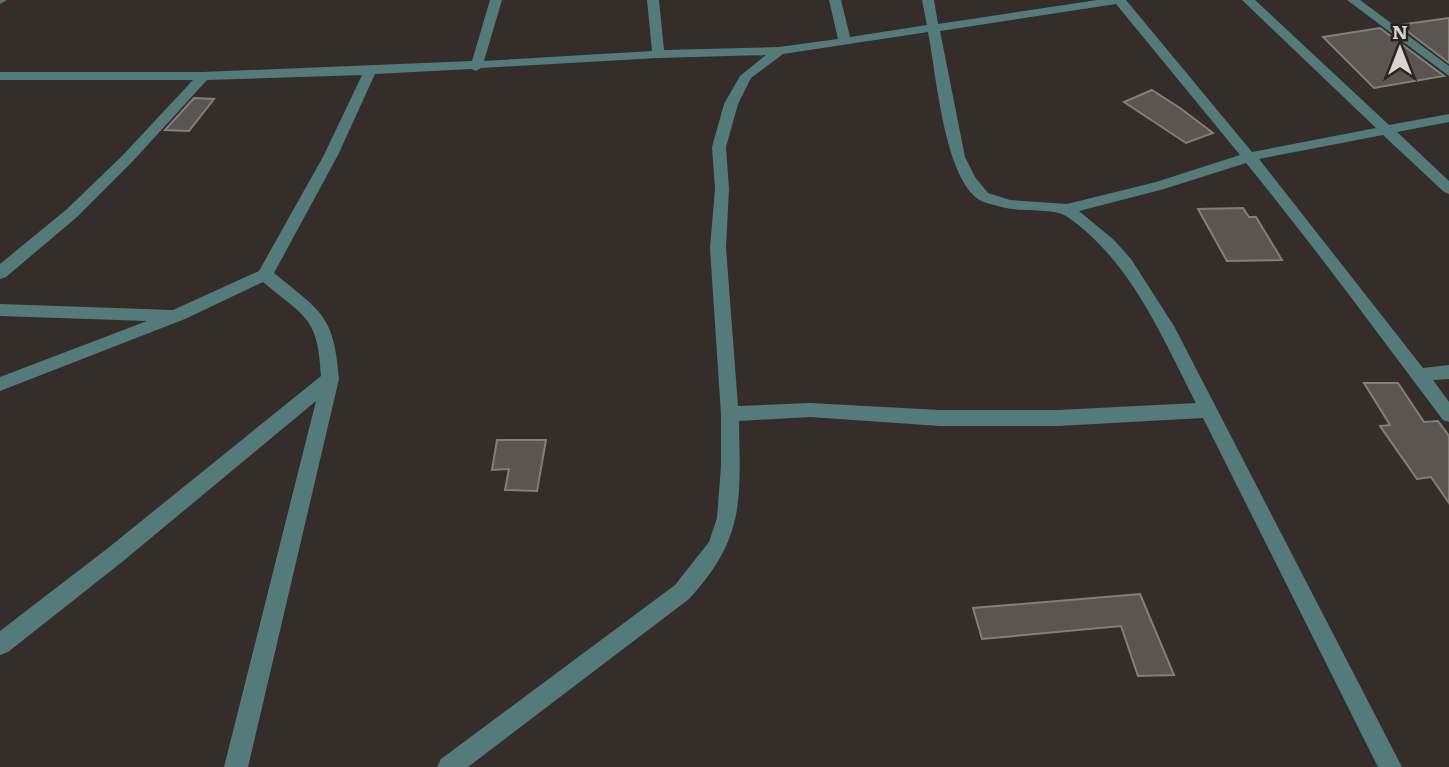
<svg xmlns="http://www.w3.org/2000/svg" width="1449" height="767" viewBox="0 0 1449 767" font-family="Literata,serif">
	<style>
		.building { fill: #5b5450; stroke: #847d78; stroke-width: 2 }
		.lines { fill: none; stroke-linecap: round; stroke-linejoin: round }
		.minor { fill: #547b7a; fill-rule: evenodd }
	</style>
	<rect width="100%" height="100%" fill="#342d2a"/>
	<!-- building -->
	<g class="building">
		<polygon points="1449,18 1449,63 1399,25"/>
		<polygon points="1380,28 1444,76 1374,88 1323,37"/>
		<polygon points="1152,90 1180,108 1213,133 1186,143 1124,102"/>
		<polygon points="194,98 214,99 189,131 165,130"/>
		<polygon points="1243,208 1249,217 1256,217 1282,260 1227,261 1198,209"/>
		<polygon points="1364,383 1398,383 1424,422 1438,421 1449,436 1449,503 1431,477 1417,479 1380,426 1390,425"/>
		<polygon points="497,440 546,440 537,491 505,490 509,469 492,470"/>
		<polygon points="1140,594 1174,675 1138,676 1121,626 982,639 973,608"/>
	</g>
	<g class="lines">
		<!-- minor -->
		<g class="minor">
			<polygon points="0,0 7,0 0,4"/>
			<path d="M490 0H502L484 61 652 51 647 0H659L664 50 779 47 838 39 829 0H841L850 37 927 25 922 0H934L938 24 1097 0H1126L1252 152 1376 128 1242 0H1255L1389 125 1449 114V122L1397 132 1449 181V194L1444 192 1383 135 1259 159 1423 368 1449 365V379L1433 380 1449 402V422L1443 420C1378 334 1314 246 1246 163L1164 189 1079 211 1114 240 1131 259 1174 326 1402 767H1378L1203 418 1058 426H940L810 417 739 421C740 499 746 537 689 599L468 767H437L441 759 675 585 709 542 717 518 721 466V414L710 248 715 189 712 147 724 104 740 76 766 55 658 58 481 68 476 71 471 69 375 74 338 155 274 273C321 312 334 314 339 379L248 767H224L316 401 122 562 8 652 0 655V631L108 548 321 376C318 317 306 318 263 282L185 319 0 391V377L147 321 0 316V304L173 310 259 271 324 155 362 75 207 80 133 161 77 217 6 277 0 279V264L67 209 123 155 193 80H0V72H203L472 61ZM1116 4 1240 155 1156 182 1067 204 1010 200 988 193 975 177 965 157 940 31ZM928 32C936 73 944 175 978 199 983 203 992 204 998 206 1016 213 1053 207 1066 216 1130 259 1162 337 1196 403L1058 410H940L810 403 738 406 726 248 729 189 726 147 738 104 751 78 783 54Z"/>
			<polygon points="1347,0 1360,0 1449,66 1449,76"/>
		</g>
	</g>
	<!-- north arrow -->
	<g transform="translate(1400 49)" stroke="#292420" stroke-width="5" paint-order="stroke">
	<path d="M0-5L12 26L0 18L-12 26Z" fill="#d8d4d2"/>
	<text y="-10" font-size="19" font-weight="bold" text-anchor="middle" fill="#d8d4d2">N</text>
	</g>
</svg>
